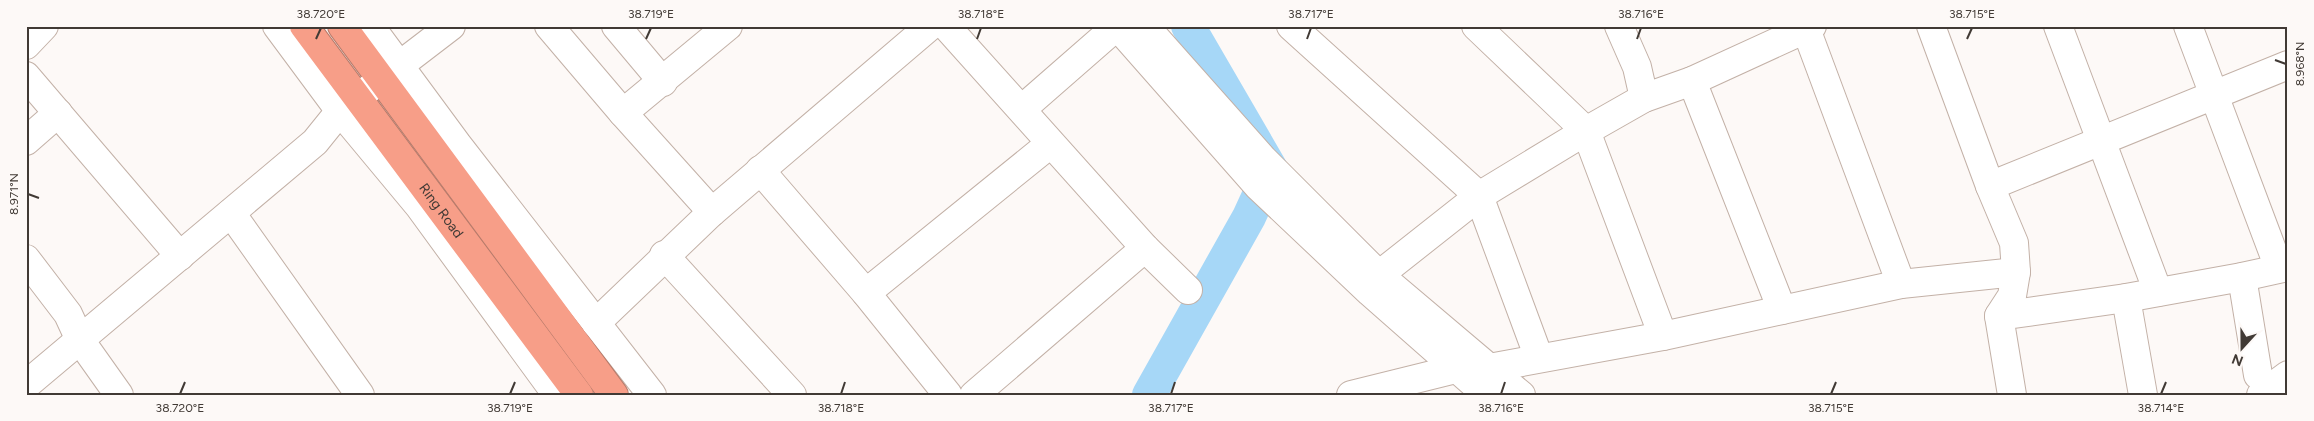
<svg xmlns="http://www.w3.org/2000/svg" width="2314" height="421" viewBox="0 0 2314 421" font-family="Figtree,sans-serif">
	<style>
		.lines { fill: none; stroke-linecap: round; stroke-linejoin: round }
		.river { stroke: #a6d7f7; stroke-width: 34 }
		.minor-casing { stroke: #c3b1a7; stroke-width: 30 }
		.highway-casing { stroke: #b77b6b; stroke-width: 30 }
		.minor { stroke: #fff; stroke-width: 28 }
		.highway { stroke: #f79e88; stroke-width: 28 }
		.ticks { fill: none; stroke: #413a35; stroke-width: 2 }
		.labels { text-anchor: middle; stroke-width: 5; stroke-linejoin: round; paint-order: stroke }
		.street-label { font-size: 14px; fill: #413a35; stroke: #fdf9f7 }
		.neatline { fill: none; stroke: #413a35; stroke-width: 2 }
		.ticks-label { font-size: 12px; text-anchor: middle; fill: #413a35 }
	</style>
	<rect width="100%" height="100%" fill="#fdf9f7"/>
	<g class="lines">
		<!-- river -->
		<polyline class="river" points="1149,395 1249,217 1271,169 1188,26"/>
		<defs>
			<g id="minor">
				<polyline points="277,26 340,111 419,206 557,395"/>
				<polyline points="370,26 457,144 652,395"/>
				<polyline points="549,26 623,113 712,212"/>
				<polyline points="616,26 663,82"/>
				<polyline points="946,26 1145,248 1188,290"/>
				<polyline points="1117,26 1258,186 1370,292 1487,395"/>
				<polyline points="1145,26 1263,159 1379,275 1521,395"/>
				<polyline points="1291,26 1479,196 1539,358"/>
				<polyline points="1476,26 1586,131 1663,336"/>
				<polyline points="1619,26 1637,67 1644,98"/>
				<polyline points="1931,26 1990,186 2014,243 2016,272 2012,296 1999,316 2012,395"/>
				<polyline points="2058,26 2158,292"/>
				<polyline points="2188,26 2279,268"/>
				<polyline points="1806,29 1901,284"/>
				<polyline points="26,45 44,26"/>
				<polyline points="26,76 180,256"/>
				<polyline points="1692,81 1782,310"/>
				<polyline points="1022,109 1117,26"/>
				<polyline points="623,113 728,26"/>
				<polyline points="26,141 58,113"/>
				<polyline points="760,170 866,293 948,395"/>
				<polyline points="1990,186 2288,65"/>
				<polyline points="231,213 360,395"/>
				<polyline points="664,255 792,395"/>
				<polyline points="26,259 68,314 80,340 119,395"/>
				<polyline points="1379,275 1479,196 1586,131 1644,98 1692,81 1812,26"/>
				<polyline points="2242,277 2258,375"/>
				<polyline points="866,293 1050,144"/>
				<polyline points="2126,298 2143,395"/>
				<polyline points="1999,316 2126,298 2242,277 2288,267"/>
				<polyline points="596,323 712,212 930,26"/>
				<polyline points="1489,368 1663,336 1901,284 2016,272"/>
				<polyline points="26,385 315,142 340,111 451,26"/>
				<polyline points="974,395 1145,248"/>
				<polyline points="1351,395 1456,369 1466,357"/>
				<polyline points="2261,395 2288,375"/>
			</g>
			<g id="highway">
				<path id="s1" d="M304 26 579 395"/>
				<polyline points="342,26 614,395"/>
			</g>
		</defs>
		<!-- minor casing -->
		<use href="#minor" class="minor-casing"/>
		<!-- highway casing -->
		<use href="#highway" class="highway-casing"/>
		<!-- minor -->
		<use href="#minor" class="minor"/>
		<!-- highway -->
		<use href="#highway" class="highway"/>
	</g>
	<!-- ticks -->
	<path class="ticks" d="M316 39 321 28M646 39 651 28M977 39 981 28M1307 39 1311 28M1637 39 1641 28M1967 39 1972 28M2275 60 2286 64M28 194 39 198M180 394 185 382M510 394 515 382M841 394 845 382M1171 394 1175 382M1501 394 1505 382M1831 394 1836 382M2161 394 2166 382"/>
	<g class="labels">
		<!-- street labels -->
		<g class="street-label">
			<text dy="5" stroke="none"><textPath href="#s1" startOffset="230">Ring Road</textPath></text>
		</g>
	</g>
	<!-- border -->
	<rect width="2314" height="421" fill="none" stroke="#fdf9f7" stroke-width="55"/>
	<!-- north arrow -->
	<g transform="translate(2242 348) rotate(201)" stroke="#fdf9f7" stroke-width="4" paint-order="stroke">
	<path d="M0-4L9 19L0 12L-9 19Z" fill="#413a35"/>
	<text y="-8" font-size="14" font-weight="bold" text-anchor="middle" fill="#413a35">N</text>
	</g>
	<rect x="28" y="28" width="2258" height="366" class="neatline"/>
	<g class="ticks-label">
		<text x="321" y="18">38.720°E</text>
		<text x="651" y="18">38.719°E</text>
		<text x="981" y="18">38.718°E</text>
		<text x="1311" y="18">38.717°E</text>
		<text x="1641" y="18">38.716°E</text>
		<text x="1972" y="18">38.715°E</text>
		<text transform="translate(2300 64) rotate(-90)" y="4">8.968°N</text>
		<text transform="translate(14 194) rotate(-90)" y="4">8.971°N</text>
		<text x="180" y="412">38.720°E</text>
		<text x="510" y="412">38.719°E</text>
		<text x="841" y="412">38.718°E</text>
		<text x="1171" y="412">38.717°E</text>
		<text x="1501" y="412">38.716°E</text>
		<text x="1831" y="412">38.715°E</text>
		<text x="2161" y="412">38.714°E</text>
	</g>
</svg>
